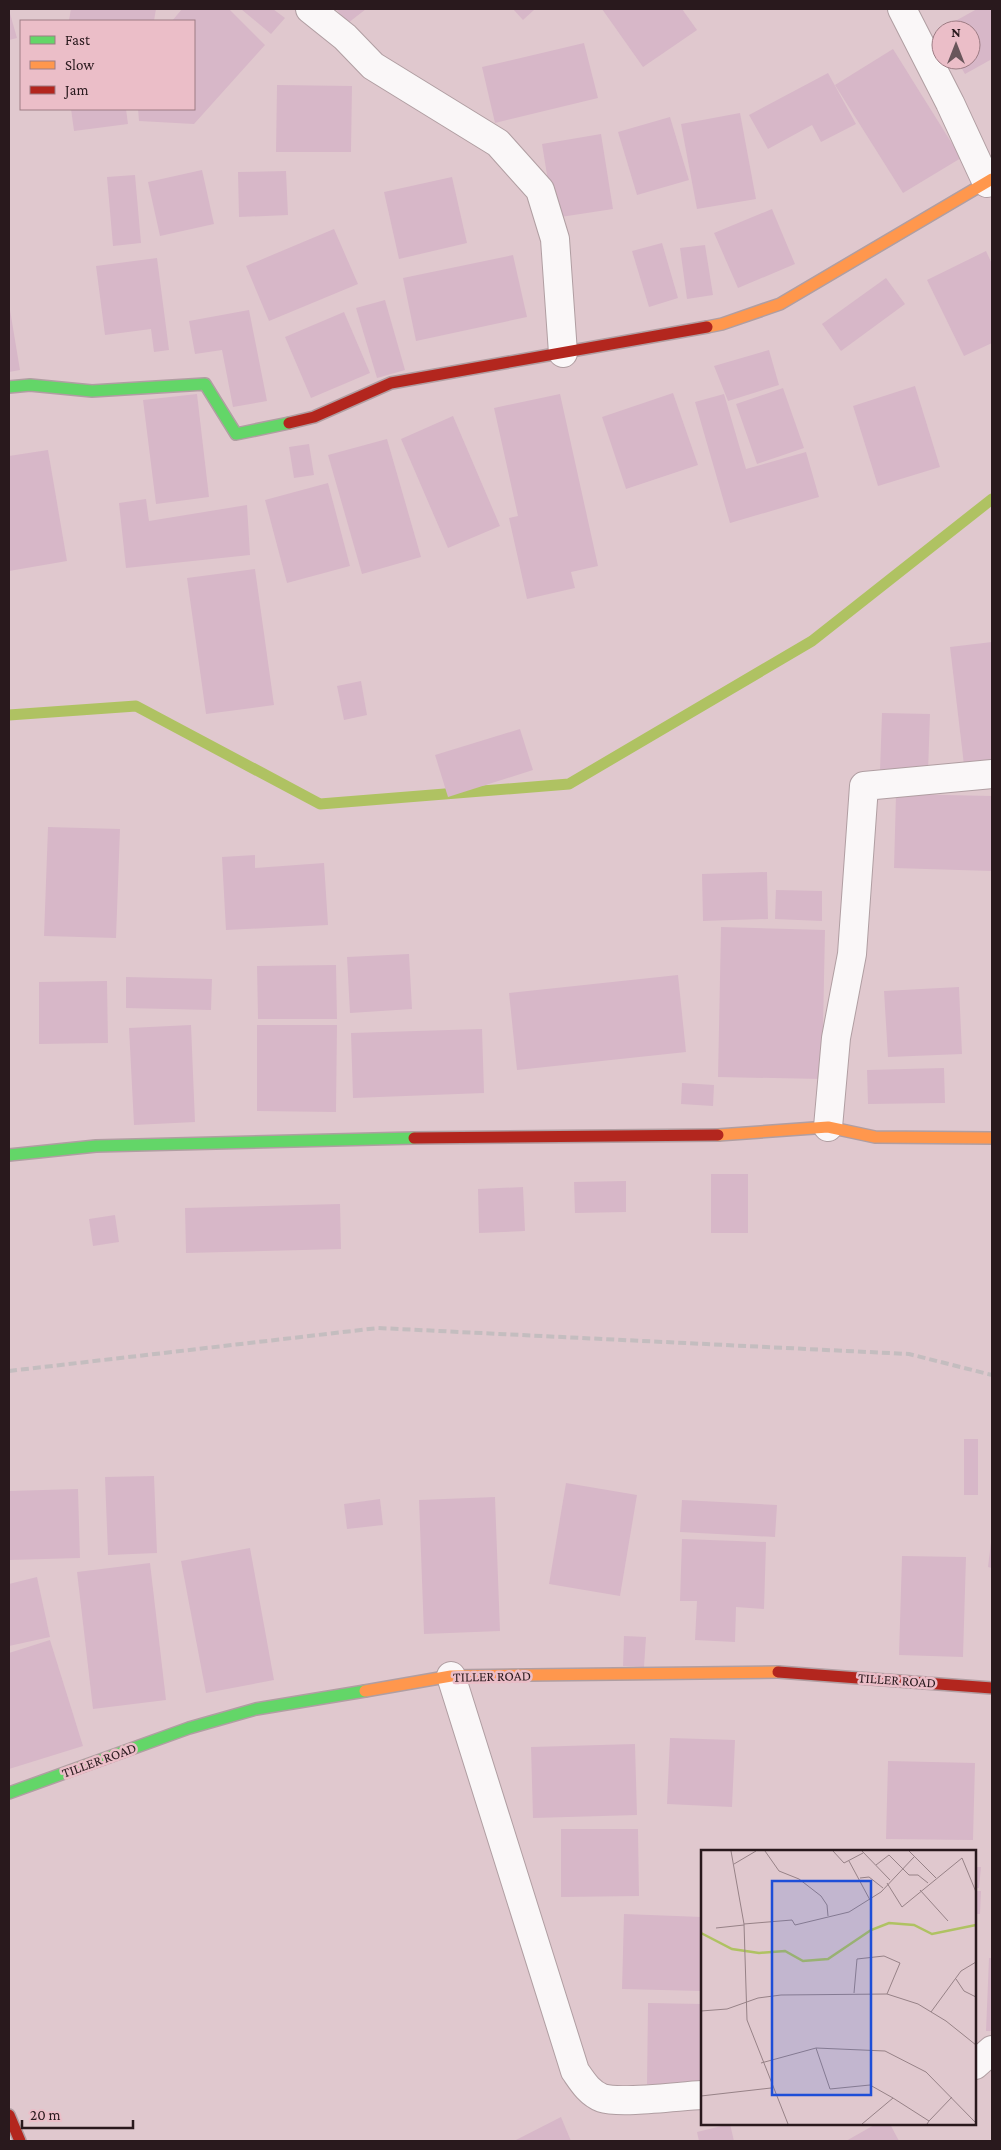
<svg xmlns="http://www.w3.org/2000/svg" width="1001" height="2150" viewBox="0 0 1001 2150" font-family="'Crimson Pro',serif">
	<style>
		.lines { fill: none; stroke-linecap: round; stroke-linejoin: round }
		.stream { stroke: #afc262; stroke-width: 11 }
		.building { fill: #d7b7c8 }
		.street-casing { stroke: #b09ea2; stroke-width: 30 }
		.fast-casing { stroke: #b09ea2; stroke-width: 14 }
		.slow-casing { stroke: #b09ea2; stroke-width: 14 }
		.jam-casing { stroke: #b09ea2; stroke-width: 14 }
		.street { stroke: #faf7f8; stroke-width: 28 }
		.fast { stroke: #63d668; stroke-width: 11 }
		.slow { stroke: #ff974d; stroke-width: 11 }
		.jam { stroke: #b3261e; stroke-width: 11 }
		.rail { stroke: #c4bdbf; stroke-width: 4; stroke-dasharray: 8 4; stroke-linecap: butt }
		.labels { text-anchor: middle; stroke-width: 5; stroke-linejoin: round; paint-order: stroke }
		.street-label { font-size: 14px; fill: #29191d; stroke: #ebbec8 }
		.inset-river { fill: none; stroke: #afc262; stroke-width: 2.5 }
		.inset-road { fill: none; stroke: #978287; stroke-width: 1 }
		.view { fill: #1d4ed8; fill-opacity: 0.15; stroke: #1d4ed8; stroke-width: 2.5 }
		.inset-edge { fill: none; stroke: #29191d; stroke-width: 2.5 }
	</style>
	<rect width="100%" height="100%" fill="#e0c8ce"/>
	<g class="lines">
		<!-- stream -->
		<polyline class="stream" points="9,715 136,706 320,804 569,784 812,641 992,499"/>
	</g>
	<!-- building -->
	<g class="building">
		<polygon points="71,9 156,9 154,21 79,21 69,20"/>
		<polygon points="182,9 229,9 265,45 194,124 139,121 138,109 194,109 194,21 172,21"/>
		<polygon points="241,9 273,9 285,18 271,34"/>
		<polygon points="336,9 366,9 348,23"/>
		<polygon points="513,9 535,9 523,20"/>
		<polygon points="602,9 682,9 697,30 643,67"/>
		<polygon points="977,9 992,9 992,59 965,74 957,60 971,60 971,30 939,30"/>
		<polygon points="9,10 17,38 9,40"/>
		<polygon points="584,43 598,98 495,123 482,67"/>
		<polygon points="893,49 961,158 903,193 835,85"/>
		<polygon points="828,73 856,124 821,142 812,125 768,149 749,115"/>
		<polygon points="277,85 352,86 351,152 276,152"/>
		<polygon points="71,109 126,109 128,124 74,131"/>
		<polygon points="740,113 756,199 697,209 681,124"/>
		<polygon points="670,117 689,180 637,195 618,132"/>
		<polygon points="601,134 613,209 554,218 542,144"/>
		<polygon points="202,170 214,224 160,236 148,182"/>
		<polygon points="286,171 288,215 239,217 238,172"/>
		<polygon points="135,175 141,243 113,246 107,177"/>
		<polygon points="452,177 467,243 399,259 384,192"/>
		<polygon points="772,209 795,264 738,288 714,233"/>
		<polygon points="334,229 358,284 269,321 246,266"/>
		<polygon points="662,243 678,298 649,307 632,251"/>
		<polygon points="705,245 713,295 687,299 680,248"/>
		<polygon points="986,251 992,264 992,343 964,356 927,280"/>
		<polygon points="513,255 527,317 416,341 403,278"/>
		<polygon points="157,258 169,350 154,352 151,329 105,335 96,266"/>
		<polygon points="886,278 905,304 841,351 822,324"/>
		<polygon points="385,300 405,370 377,378 356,308"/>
		<polygon points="9,304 20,370 9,372"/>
		<polygon points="249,310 267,401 233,407 222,350 195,354 189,321"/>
		<polygon points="344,312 370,373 311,398 285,337"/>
		<polygon points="769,350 779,385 728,401 714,366"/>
		<polygon points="915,386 940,467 878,486 853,406"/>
		<polygon points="783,388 804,448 757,464 736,404"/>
		<polygon points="673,393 698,465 626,489 602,417"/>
		<polygon points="197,394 209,497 156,504 143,400"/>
		<polygon points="560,394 598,566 571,572 575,588 527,599 509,518 518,516 494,408"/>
		<polygon points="724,394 746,469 806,452 819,497 730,523 695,402"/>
		<polygon points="453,416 500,526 448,548 401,439"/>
		<polygon points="387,439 421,557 362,574 328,455"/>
		<polygon points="309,444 314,475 294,478 289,447"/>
		<polygon points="48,450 67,561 9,571 9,456"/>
		<polygon points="328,483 350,566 287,583 265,500"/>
		<polygon points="146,499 149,521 247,505 250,555 126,568 119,503"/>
		<polygon points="255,569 274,705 206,714 187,578"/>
		<polygon points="992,642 992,762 964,765 950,647"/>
		<polygon points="361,681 367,715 344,720 337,686"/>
		<polygon points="882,713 930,714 928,773 880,771"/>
		<polygon points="520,729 533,770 448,797 435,755"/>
		<polygon points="896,794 992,796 992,871 894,868"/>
		<polygon points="48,827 120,829 116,938 44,936"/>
		<polygon points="255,855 255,868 324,863 328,925 226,930 222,857"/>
		<polygon points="767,872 768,919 703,921 702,874"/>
		<polygon points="776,890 822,891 822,921 775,919"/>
		<polygon points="721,927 825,930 822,1079 718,1077"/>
		<polygon points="409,954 412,1009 350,1013 347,957"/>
		<polygon points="336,965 337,1019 258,1019 257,966"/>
		<polygon points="678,975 686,1052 517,1070 509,993"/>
		<polygon points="126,977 212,979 211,1010 126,1008"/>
		<polygon points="107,981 108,1043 39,1044 39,982"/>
		<polygon points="959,987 962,1054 888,1057 884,991"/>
		<polygon points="191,1025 195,1122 134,1125 129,1028"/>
		<polygon points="257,1025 337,1025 336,1112 257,1111"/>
		<polygon points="482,1029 484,1093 353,1098 351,1033"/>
		<polygon points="944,1068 945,1103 868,1104 867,1070"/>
		<polygon points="682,1083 714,1085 713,1106 681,1104"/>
		<rect x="711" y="1174" width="37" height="59"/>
		<polygon points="626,1181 626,1212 575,1213 574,1182"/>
		<polygon points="523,1187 525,1231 479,1233 478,1189"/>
		<polygon points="340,1204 341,1249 186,1253 185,1208"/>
		<polygon points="115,1215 119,1242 93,1246 89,1219"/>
		<rect x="964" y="1439" width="14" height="56"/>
		<polygon points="154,1476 157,1553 108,1555 105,1477"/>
		<polygon points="566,1483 637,1495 620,1596 549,1584"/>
		<polygon points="78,1489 80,1558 9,1560 9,1491"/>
		<polygon points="495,1497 500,1631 424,1634 419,1500"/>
		<polygon points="380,1499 383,1525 347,1529 344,1504"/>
		<polygon points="682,1500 777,1505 775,1537 680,1532"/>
		<polygon points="682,1539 766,1542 764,1609 736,1607 735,1642 695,1640 697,1601 680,1601"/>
		<polygon points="991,1542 992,1542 992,1568 988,1567"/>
		<polygon points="250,1548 274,1680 206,1693 181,1561"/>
		<polygon points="902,1556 966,1557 963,1657 899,1655"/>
		<polygon points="150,1563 166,1700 93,1709 77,1572"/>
		<polygon points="37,1577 50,1637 9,1646 9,1584"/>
		<polygon points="624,1636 646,1637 644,1667 623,1666"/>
		<polygon points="50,1640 83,1746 9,1769 9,1653"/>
		<polygon points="670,1738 735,1740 732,1807 667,1804"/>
		<polygon points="635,1744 637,1815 533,1818 531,1747"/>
		<polygon points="888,1761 975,1763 973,1840 886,1839"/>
		<polygon points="561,1829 638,1829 639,1896 561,1897"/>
		<polygon points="975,1867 981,1867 979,1888 975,1888"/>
		<polygon points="975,1891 981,1891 980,1914 975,1914"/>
		<polygon points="624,1914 702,1917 702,1991 622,1989"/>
		<polygon points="989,1958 992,1958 992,2031 986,2031"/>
		<polygon points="648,2003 702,2004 702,2085 647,2084"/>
		<polygon points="561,2117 571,2141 514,2141"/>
		<polygon points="730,2124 734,2141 699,2141 697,2132"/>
		<polygon points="876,2124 890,2124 899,2141 846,2141"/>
	</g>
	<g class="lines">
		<defs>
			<g id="street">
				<polyline points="310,9 345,37 373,66 498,143 540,190 555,239 563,353"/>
				<polyline points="902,9 950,103 987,183"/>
				<polyline points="828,1127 836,1038 852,954 864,786 992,774"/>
				<path d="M451 1676 575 2071C582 2081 589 2093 602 2098 620 2104 680 2096 702 2095"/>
				<polyline points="975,2065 992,2050"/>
			</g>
			<g id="fast">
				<polyline points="9,387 30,385 92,391 205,384 236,434 289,423"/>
				<polyline points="9,1155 96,1146 414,1138"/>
				<polyline points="9,1793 189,1728 256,1709 365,1691"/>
			</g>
			<g id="slow">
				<polyline points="707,327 722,324 780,304 992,179"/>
				<polyline points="718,1135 828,1127 875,1137 992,1138"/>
				<polyline points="365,1691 451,1676 778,1672"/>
			</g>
			<g id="jam">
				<polyline points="289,423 314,417 391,383 707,327"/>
				<polyline points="414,1138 718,1135"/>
				<polyline points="778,1672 992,1688"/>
				<polyline points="9,2115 20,2141"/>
			</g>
		</defs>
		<!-- street casing -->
		<use href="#street" class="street-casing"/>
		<!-- fast casing -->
		<use href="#fast" class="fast-casing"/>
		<!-- slow casing -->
		<use href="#slow" class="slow-casing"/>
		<!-- jam casing -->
		<use href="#jam" class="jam-casing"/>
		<!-- street -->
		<use href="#street" class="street"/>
		<!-- fast -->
		<use href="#fast" class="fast"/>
		<!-- slow -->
		<use href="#slow" class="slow"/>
		<!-- jam -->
		<use href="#jam" class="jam"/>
		<!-- rail -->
		<polyline class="rail" points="9,1371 378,1328 909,1354 992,1375"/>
	</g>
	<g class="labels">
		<!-- street labels -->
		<g class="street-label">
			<text transform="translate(492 1676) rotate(-1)" y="5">TILLER ROAD</text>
			<text transform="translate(897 1680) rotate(4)" y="5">TILLER ROAD</text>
			<text transform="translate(99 1760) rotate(-20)" y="5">TILLER ROAD</text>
		</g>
	</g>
	<!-- overview -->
	<g transform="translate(701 1850)">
		<rect width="275" height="275" fill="#e0c8ce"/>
		<path class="inset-river" d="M0 83 31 99 58 103 84 101 102 111 127 109 170 80 188 73 213 75 231 84 275 75"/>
		<path class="inset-road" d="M30 1 43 74 46 170 87 274M64 1 78 21 98 29 120 46 126 55 127 66M132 1 143 13 162 3M161 1 189 30M208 1 235 28M148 11 169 50M33 14 55 1M175 15 188 5 208 25H217L227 33M159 28 168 27 182 38M186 33 201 57 261 8 275 42M219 40 247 71M43 74 91 70 94 75 148 62 180 42 213 7M15 78 43 75M255 129 263 141 275 147M153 143 156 109 183 106 199 113 186 144M0 161 26 159 57 148 80 145 186 144 217 154 245 171 275 195M230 162 260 121 275 112M115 198 129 239 169 235 192 248M60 213 115 198 184 201 225 222 275 273M0 246 70 238M228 271 251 247M161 274 192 248 228 271 226 274"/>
		<path class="view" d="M71 31H170V245H71Z"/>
		<rect width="275" height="275" class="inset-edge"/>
	</g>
	<!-- border -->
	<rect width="1001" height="2150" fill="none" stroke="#29191d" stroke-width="20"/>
	<!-- legend -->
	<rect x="20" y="20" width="175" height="90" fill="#ebbec8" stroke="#9d7c84"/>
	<rect x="30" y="36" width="25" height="8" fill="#63d668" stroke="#9d7c84"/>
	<text x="65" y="45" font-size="15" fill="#29191d">Fast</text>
	<rect x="30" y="61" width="25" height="8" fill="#ff974d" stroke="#9d7c84"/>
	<text x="65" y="70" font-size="15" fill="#29191d">Slow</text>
	<rect x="30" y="86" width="25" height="8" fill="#b3261e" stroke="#9d7c84"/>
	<text x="65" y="95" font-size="15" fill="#29191d">Jam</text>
	<!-- north arrow -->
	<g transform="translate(956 45)"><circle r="24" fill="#ebbec8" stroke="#9d7c84"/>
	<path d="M0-4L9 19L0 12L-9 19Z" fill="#69565b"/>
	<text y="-8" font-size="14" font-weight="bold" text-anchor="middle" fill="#29191d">N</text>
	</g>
	<!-- scale -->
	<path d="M22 2120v8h111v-8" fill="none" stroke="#29191d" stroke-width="2.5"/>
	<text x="30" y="2120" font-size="15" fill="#29191d" stroke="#ebbec8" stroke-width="4" paint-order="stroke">20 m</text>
</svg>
